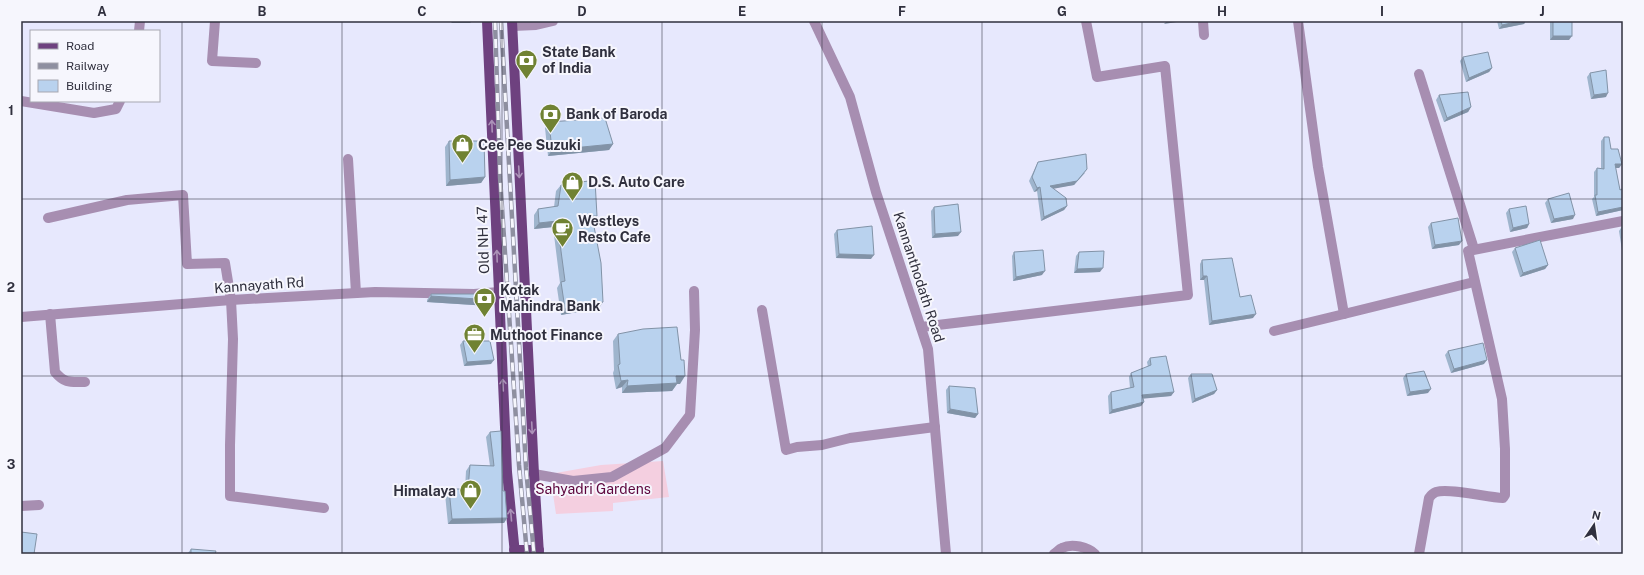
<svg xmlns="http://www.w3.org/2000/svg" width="1644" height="575" viewBox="0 0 1644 575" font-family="'Public Sans',sans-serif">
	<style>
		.garden { fill: #f4cfe0 }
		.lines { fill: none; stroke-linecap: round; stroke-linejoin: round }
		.minor { stroke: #a78eb1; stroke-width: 10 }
		.major { stroke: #6e417f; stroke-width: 10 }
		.rail-casing { stroke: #8e8fa0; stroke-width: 4.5 }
		.rail { stroke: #f6f6fd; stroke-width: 3; stroke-dasharray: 9; stroke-linecap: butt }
		.wall { fill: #9fb5cd }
		.shaded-wall { fill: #8293a7 }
		.building { fill: #b9d2ee; stroke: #8293a7 }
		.oneway { stroke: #ab92b8 }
		.grid { fill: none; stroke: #30303e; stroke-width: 1; stroke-opacity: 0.55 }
		.labels { text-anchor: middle; stroke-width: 4; stroke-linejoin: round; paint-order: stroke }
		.poi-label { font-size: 14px; font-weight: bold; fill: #30303e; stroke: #f6f6fd; text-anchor: start }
		.street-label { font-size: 14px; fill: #30303e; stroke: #f6f6fd }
		.park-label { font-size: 14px; fill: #5c053c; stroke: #f6f6fd }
		.neatline { fill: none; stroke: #30303e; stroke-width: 1.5 }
		.grid-label { font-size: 13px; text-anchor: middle; font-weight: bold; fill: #30303e }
	</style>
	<rect width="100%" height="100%" fill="#e7e8fd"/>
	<!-- garden -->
	<polygon class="garden" points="663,461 669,497 613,503 613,511 556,514 550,474 601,465"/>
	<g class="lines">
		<!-- minor -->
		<g class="minor">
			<polyline points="215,21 212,61 256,63"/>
			<polyline points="814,21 850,97 876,192 928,349 946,554"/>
			<polyline points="1203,21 1204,35"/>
			<polyline points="1298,21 1318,167 1344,314 1474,282"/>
			<polyline points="513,26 536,25 553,21"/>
			<polyline points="139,31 140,21"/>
			<polyline points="1419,74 1474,249"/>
			<polyline points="21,101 94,113 116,109 120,101"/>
			<polyline points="348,159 356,293"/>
			<polyline points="48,218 127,200 183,195 187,264 225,263 231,300 233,339 230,445 230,496 324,508"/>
			<polyline points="762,310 786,450 797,447 822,445 850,438 935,427"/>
			<path d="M50 314 55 372C65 384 71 382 85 382"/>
			<polyline points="21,317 231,300 375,292 474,294 499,292"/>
			<polyline points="921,327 1188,295 1165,66 1097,77 1086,21"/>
			<polyline points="1274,331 1344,314"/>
			<polyline points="534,474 573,481 612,477 665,448 690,415 695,330 694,291"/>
			<polyline points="21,506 39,505"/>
			<path d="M1054 554C1057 552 1059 549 1062 548 1072 543 1088 547 1095 554"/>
			<path d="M1419 554 1429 498C1431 495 1433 493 1436 492 1449 488 1486 497 1503 498L1505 495V449L1502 399 1468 251 1623 221"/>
		</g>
		<!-- major -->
		<g class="major">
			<polyline points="487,21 507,472 515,554"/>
			<polyline points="512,21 534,474 539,554"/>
			<polyline points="514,550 539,550"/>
		</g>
		<defs>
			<g id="rail">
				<polyline points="495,21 500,177 519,465 527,554"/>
				<polyline points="501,21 526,468 534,554"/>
			</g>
		</defs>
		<!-- rail casing -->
		<use href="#rail" class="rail-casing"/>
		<!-- rail -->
		<use href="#rail" class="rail"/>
	</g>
	<!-- wall -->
	<g class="wall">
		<polygon points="1497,21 1526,21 1524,24 1499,29"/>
		<polygon points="1550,21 1572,21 1569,40 1550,40"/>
		<polygon points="1463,57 1492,68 1489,72 1466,82 1460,61"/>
		<polygon points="1590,73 1606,97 1591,99 1587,77"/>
		<polygon points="1439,95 1471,107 1468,112 1444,122 1436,100"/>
		<polygon points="549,122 613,144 609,150 548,156 545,128"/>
		<polygon points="1604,137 1611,149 1622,164 1619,168 1615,168 1620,190 1623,193 1623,210 1596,216 1592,199 1594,197 1594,172 1597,168 1601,168 1601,141"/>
		<polygon points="449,141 485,177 481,183 446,186 445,147"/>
		<polygon points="1038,162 1085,173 1074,185 1053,188 1067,206 1064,210 1041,221 1037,191 1034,192 1029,181 1036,166"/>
		<polygon points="561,185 593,222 599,308 561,315 557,288 560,283 553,227 534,229 534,215 538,209 554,207 556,191"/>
		<polygon points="1548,199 1573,219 1551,223 1545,203"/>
		<polygon points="934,207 958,236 932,238 931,211"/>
		<polygon points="1509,209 1529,224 1527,228 1510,232 1506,213"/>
		<polygon points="1431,223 1459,245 1432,249 1428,227"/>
		<polygon points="1623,225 1623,257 1619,231"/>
		<polygon points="837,230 871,259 836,258 834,234"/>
		<polygon points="1515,248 1548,265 1545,269 1520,277 1512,252"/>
		<polygon points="1014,252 1042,275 1013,281 1012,256"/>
		<polygon points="1079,252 1100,272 1074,273 1076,256"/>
		<polygon points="1202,260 1240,297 1253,318 1209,325 1204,280 1200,280 1200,264"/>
		<polygon points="431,294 489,306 427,302 427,300"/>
		<polygon points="618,334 680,384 677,384 672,391 622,393 622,387 616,389 613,373 614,370 613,341"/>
		<polygon points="463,341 491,364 464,366 460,345"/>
		<polygon points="1448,351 1484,364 1451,373 1445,355"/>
		<polygon points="1150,358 1174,392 1171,396 1143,398 1144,402 1141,406 1109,414 1108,396 1111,392 1130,388 1129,377 1131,373 1148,367 1147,362"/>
		<polygon points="1191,374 1217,390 1214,394 1192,403 1188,378"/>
		<polygon points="1406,374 1428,393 1407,396 1403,378"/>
		<polygon points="949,386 978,414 975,418 947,413 946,390"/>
		<polygon points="490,432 503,491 507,518 504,523 448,524 445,494 449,489 465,489 466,471 470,465 490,466 486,437"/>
		<polygon points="191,549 215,554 188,554 188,553"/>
	</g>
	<!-- shaded-wall -->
	<g class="shaded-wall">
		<polygon points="453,21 472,21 470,23 451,23"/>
		<polygon points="1167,21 1183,21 1164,24"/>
		<polygon points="1520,21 1526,21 1524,24 1499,29 1502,25"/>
		<polygon points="1553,36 1572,36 1569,40 1550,40"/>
		<polygon points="1492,68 1489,72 1466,82 1469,78"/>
		<polygon points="1608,93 1606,97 1591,99 1594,95"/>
		<polygon points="1471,107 1468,112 1444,122 1447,118"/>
		<polygon points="613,144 609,150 548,156 552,150"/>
		<polygon points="1615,164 1622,164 1619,168 1612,168"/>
		<polygon points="1087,169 1074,185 1047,190 1050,186"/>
		<polygon points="485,177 481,183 446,186 450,180"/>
		<polygon points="1040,187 1037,191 1034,192 1037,188"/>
		<polygon points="1067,206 1064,210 1041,221 1044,217"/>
		<polygon points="1623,207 1623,210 1596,216 1598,212"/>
		<polygon points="1575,215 1573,219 1551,223 1554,219"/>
		<polygon points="592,216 597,216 593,222"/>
		<polygon points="557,221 553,227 534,229 539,223"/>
		<polygon points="1529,224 1527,228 1510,232 1513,228"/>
		<polygon points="961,232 958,236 932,238 935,234"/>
		<polygon points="1462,241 1459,245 1432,249 1435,245"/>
		<polygon points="839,254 874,255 871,259 836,258"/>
		<polygon points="1548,265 1545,269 1520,277 1523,273"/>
		<polygon points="1103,268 1100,272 1074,273 1077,269"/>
		<polygon points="1045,271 1042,275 1013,281 1016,277"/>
		<polygon points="1203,276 1207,276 1204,280 1200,280"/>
		<polygon points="431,296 493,300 489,306 427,302"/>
		<polygon points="603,302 599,308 561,315 565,309"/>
		<polygon points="1256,314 1253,318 1209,325 1212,321"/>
		<polygon points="494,360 491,364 464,366 467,362"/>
		<polygon points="1487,360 1484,364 1451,373 1454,369"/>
		<polygon points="676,376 685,376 680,384 677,384 672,391 622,393 627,386"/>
		<polygon points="628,380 622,387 616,389 621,381"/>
		<polygon points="1431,389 1428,393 1407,396 1410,392"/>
		<polygon points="1217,390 1214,394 1192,403 1195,399"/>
		<polygon points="1174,392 1171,396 1140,399 1142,395"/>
		<polygon points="1144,402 1141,406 1109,414 1112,410"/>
		<polygon points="950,409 978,414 975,418 947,413"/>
		<polygon points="507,518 504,523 448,524 452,519"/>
	</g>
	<!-- building -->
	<g class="building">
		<polygon points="1501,21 1520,21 1502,25"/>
		<rect x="1553" y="21" width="19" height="15"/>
		<polygon points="1488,52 1492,68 1469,78 1463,57"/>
		<polygon points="1606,70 1608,93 1594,95 1590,73"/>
		<polygon points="1468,92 1471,107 1447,118 1439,95"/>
		<polygon points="605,118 613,144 552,150 549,122"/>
		<polygon points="1604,137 1609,137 1611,149 1618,149 1622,164 1615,164 1620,190 1622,189 1623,193 1623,207 1598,212 1595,195 1597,195 1597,168 1604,169"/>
		<polygon points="449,141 484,141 485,177 450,180"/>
		<polygon points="1086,154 1087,169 1077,181 1050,186 1066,198 1067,206 1044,217 1040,187 1037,188 1032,177 1038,162"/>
		<polygon points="595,180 597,216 592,216 601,263 603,302 565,309 561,282 565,281 557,221 539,223 538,209 558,206 561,185"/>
		<polygon points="1569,193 1575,215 1554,219 1548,199"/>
		<polygon points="958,204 961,232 935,234 934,207"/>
		<polygon points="1526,206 1529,224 1513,228 1509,209"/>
		<polygon points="1458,218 1462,241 1435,245 1431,223"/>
		<polygon points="872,226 874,255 839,254 837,230"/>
		<polygon points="1540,240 1548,265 1523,273 1515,248"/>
		<polygon points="1043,250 1045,271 1016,277 1014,252"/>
		<polygon points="1104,251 1103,268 1077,269 1079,252"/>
		<polygon points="1232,258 1240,297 1251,295 1256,314 1212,321 1207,276 1203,276 1202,260"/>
		<polygon points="492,293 493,300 431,296 431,294 478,294"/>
		<polygon points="677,327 681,360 684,360 685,376 676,376 677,383 627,386 628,380 621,381 618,365 620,364 618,334 643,329"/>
		<polygon points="463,341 490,341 494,360 467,362"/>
		<polygon points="1483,343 1487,360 1454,369 1448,351"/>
		<polygon points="1166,356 1174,392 1142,395 1144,402 1112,410 1111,392 1134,387 1131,373 1151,365 1150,358"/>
		<polygon points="1424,371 1431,389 1410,392 1406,374"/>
		<polygon points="1191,374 1212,374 1217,390 1195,399"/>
		<polygon points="949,386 975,388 978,414 950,409"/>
		<polygon points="501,431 503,491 505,491 507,518 452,519 449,489 468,489 470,465 494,466 490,432"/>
		<polygon points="21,532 37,534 34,554 21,554"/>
		<polygon points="191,549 216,551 215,554 191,554"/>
	</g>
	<!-- one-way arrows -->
	<defs><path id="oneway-shaft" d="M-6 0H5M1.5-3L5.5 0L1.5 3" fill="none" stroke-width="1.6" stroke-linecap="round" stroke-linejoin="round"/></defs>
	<g class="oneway">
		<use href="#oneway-shaft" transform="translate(492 126) rotate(-92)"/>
		<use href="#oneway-shaft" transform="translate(519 172) rotate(87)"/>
		<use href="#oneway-shaft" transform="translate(497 256) rotate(-92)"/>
		<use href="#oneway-shaft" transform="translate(503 385) rotate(-93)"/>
		<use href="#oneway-shaft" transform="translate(532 428) rotate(87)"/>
		<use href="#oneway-shaft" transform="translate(511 515) rotate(-95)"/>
	</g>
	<!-- grid -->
	<path class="grid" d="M182 21V554M342 21V554M502 21V554M662 21V554M822 21V554M982 21V554M1142 21V554M1302 21V554M1462 21V554M21 199H1623M21 376H1623"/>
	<!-- icons -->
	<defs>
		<symbol id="bank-pin" viewBox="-11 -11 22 30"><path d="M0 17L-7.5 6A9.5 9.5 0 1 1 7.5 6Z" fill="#708233" stroke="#f6f6fd"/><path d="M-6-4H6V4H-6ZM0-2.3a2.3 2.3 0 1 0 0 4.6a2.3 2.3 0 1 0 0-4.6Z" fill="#fff"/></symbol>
		<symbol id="shop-pin" viewBox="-11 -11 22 30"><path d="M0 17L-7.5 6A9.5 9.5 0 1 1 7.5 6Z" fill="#708233" stroke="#f6f6fd"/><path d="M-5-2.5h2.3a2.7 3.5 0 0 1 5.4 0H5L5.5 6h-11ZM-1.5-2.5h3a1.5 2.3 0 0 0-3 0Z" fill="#fff"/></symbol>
		<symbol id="cafe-pin" viewBox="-11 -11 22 30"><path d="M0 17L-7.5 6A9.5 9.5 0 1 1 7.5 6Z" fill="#708233" stroke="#f6f6fd"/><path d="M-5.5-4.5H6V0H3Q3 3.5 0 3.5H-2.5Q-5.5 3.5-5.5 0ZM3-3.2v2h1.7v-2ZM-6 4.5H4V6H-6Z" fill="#fff"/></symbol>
		<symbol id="office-pin" viewBox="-11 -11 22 30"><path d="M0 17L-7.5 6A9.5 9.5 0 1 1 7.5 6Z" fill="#708233" stroke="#f6f6fd"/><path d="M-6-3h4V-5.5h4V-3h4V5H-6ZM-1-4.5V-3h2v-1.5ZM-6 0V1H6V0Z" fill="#fff"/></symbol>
	</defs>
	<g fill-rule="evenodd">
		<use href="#bank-pin" x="514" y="48" width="25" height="34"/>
		<use href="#bank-pin" x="538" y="102" width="25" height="34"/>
		<use href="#shop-pin" x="450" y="132" width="25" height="34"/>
		<use href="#shop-pin" x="560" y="170" width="25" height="34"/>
		<use href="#cafe-pin" x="550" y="216" width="25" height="34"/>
		<use href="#bank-pin" x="472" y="286" width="25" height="34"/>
		<use href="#office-pin" x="462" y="322" width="25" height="34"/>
		<use href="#shop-pin" x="458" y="478" width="25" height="34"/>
	</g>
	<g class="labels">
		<!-- poi labels -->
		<g class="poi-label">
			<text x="542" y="57">State Bank<tspan x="542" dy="16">of India</tspan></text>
			<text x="566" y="119">Bank of Baroda</text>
			<text x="478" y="150">Cee Pee Suzuki</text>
			<text x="588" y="187">D.S. Auto Care</text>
			<text x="578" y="226">Westleys<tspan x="578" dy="16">Resto Cafe</tspan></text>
			<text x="500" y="295">Kotak<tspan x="500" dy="16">Mahindra Bank</tspan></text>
			<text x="490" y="340">Muthoot Finance</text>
			<text x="456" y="496" text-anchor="end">Himalaya</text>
		</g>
		<!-- street labels -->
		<g class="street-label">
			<text transform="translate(483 240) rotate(-92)" y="5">Old NH 47</text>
			<text transform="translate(919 277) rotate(72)" y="5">Kannanthodath Road</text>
			<text transform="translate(259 285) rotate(-4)" y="5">Kannayath Rd</text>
		</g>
		<!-- park labels -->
		<g class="park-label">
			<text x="593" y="494">Sahyadri Gardens</text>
		</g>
	</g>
	<!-- border -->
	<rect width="1644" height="575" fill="none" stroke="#f6f6fd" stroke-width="44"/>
	<!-- legend -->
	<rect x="30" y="30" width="130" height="72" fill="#f6f6fd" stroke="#a7a7b1"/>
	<rect x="38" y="43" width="20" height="6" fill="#6e417f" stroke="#a7a7b1"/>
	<text x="66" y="50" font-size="12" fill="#30303e">Road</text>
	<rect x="38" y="63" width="20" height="6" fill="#8e8fa0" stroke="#a7a7b1"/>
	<text x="66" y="70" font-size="12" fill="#30303e">Railway</text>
	<rect x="38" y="80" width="20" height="12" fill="#b9d2ee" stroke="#a7a7b1"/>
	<text x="66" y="90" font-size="12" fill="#30303e">Building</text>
	<!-- north arrow -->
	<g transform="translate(1594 525) rotate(13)" stroke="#f6f6fd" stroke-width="3" paint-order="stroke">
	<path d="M0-3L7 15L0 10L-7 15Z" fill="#30303e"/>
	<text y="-6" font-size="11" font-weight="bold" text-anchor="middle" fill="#30303e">N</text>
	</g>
	<rect x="22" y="22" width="1600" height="531" class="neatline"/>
	<g class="grid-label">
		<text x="102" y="16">A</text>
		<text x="262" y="16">B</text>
		<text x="422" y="16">C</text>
		<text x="582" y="16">D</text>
		<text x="742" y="16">E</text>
		<text x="902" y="16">F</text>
		<text x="1062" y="16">G</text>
		<text x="1222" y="16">H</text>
		<text x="1382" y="16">I</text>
		<text x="1542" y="16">J</text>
		<text x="11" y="115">1</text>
		<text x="11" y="292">2</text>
		<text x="11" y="469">3</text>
	</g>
</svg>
